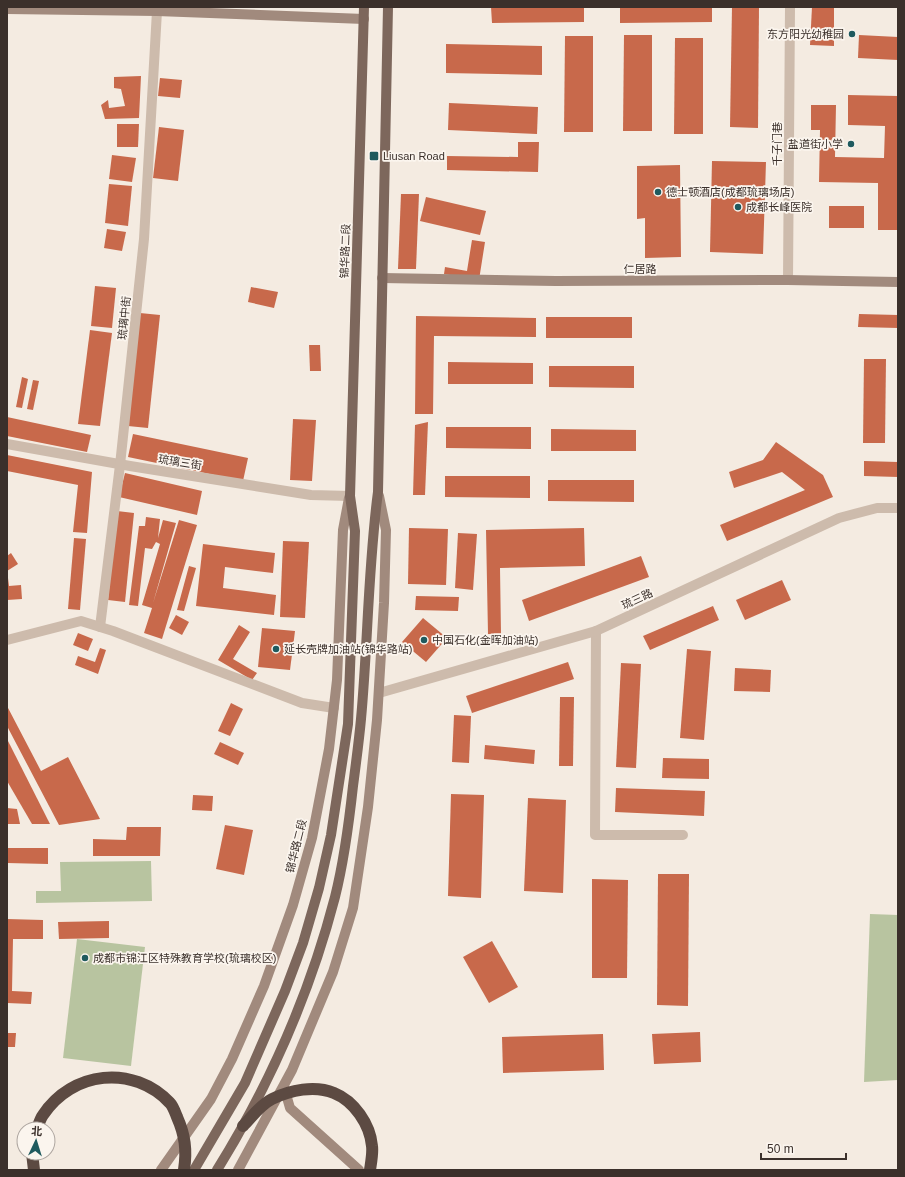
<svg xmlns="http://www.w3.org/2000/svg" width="905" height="1177" viewBox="0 0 905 1177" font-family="Helvetica,'Noto Sans SC',sans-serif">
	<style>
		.green { fill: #b8c4a0 }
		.building { fill: #c8694b }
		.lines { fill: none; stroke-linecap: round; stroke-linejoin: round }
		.street { stroke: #cdbbac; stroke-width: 10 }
		.secondary { stroke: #a18a7d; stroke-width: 10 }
		.primary { stroke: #7d675c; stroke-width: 10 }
		.highway { stroke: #5c4a42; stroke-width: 12 }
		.highway-bridge { stroke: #5c4a42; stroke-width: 12 }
		.poi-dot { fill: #1f5a5e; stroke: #fbf5ee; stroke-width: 1.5 }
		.labels { text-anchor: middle; stroke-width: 3.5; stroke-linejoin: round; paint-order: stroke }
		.poi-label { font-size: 11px; fill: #3b302b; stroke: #fbf5ee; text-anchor: start }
		.street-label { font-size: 11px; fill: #3b302b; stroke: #fbf5ee }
	</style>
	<rect width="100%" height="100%" fill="#f4ebe1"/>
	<!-- green -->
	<g class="green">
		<polygon points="151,861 152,901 36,903 36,891 61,891 60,862"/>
		<polygon points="870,914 898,915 898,1080 864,1082"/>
		<polygon points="77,939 145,947 131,1066 63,1058"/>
	</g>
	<!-- building -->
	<g class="building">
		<polygon points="491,7 584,7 584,22 492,23"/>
		<polygon points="620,7 712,7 712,22 620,23"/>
		<polygon points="732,7 759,7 758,128 730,127"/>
		<polygon points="812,7 834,7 834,46 810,45"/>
		<polygon points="624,35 652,35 652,131 623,131"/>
		<polygon points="859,35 898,37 898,60 858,58"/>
		<polygon points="565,36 593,36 593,132 564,132"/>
		<polygon points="675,38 703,38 703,134 674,134"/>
		<polygon points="446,44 542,46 542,75 446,73"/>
		<polygon points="141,76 139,118 105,119 101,105 108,100 109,108 125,106 121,89 114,88 114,77"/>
		<polygon points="160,78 182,80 180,98 158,96"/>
		<polygon points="848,95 898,96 898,230 878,230 878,183 819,182 820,130 811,130 811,105 836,105 835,157 884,158 885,126 848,125"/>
		<polygon points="449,103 538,107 537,134 448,130"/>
		<polygon points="117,124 139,124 138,147 117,147"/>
		<polygon points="159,127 184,130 178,181 153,178"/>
		<polygon points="518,142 539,142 538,172 447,170 447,156 518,157"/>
		<polygon points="112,155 136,158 132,182 109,179"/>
		<polygon points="712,161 766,162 763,254 710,252"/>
		<polygon points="680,165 681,257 645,258 645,218 637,219 637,166"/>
		<polygon points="109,184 132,186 128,226 105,223"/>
		<polygon points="401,194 419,194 416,269 398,269"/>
		<polygon points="426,197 486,211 480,235 420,221"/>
		<rect x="829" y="206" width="35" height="22"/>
		<polygon points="107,229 126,232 122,251 104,248"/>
		<polygon points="472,240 485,242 479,280 444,274 445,267 467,271"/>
		<polygon points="95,286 116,288 112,328 91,326"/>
		<polygon points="251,287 278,292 274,308 248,302"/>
		<polygon points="140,313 160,315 148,428 128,426"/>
		<polygon points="859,314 898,315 898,328 858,327"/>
		<polygon points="416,316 536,318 536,337 434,336 433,414 415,414"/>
		<rect x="546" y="317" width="86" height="21"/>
		<polygon points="90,330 112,333 100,426 78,424"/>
		<polygon points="309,345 320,345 321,371 310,371"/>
		<polygon points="864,359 886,359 885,443 863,443"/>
		<polygon points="448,362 533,363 533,384 448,384"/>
		<polygon points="549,366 634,366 634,388 549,387"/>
		<polygon points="22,377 28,379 22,408 16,407"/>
		<polygon points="33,380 39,381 33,410 27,409"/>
		<polygon points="7,417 91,435 87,452 7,436"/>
		<polygon points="293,419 316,420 312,481 290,480"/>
		<polygon points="428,422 425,495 413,495 415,425"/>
		<polygon points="446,427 531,427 531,449 446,448"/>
		<polygon points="551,429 636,430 636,451 551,451"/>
		<polygon points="133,434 248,458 243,481 128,457"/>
		<polygon points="776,442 823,475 833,497 727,541 720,525 805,490 782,472 734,488 729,472 763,460"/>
		<polygon points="7,455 92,472 87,533 73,532 78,485 7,471"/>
		<polygon points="864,461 898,462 898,477 864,476"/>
		<polygon points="125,473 202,491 197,515 119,497"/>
		<polygon points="445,476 530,476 530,498 445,497"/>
		<polygon points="548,480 634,480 634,502 548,501"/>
		<polygon points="117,511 134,513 125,602 108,600"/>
		<polygon points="146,517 160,519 158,538 163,520 176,523 153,603 179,520 197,525 162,639 144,633 152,608 142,605 160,544 156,542 152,549 145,548 138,606 129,605 139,526 145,526"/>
		<polygon points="409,528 448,529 446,585 408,584"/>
		<polygon points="584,528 585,566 500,568 501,634 488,634 486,530"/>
		<polygon points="458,533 477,534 473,590 455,588"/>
		<polygon points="74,538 86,539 80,610 68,609"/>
		<polygon points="283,541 309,542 305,618 280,617"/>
		<polygon points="203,544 275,553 273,573 225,567 223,588 276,595 274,615 196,606"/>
		<polygon points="11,553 18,564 7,571 7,556"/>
		<polygon points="641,556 649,577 529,621 522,600"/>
		<polygon points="189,566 196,568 184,611 177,610"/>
		<polygon points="7,578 8,578 9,586 21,585 22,599 7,600"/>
		<polygon points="782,580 791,600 745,620 736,600"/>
		<polygon points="416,596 459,597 458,611 415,610"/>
		<polygon points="713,606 719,620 650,650 643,636"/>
		<polygon points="176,615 189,622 182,635 169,628"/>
		<polygon points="423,618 447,638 426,662 402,642"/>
		<polygon points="239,625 250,632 233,659 257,673 252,680 218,660"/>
		<polygon points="262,628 295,631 290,670 258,667"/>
		<polygon points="78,633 93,639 88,651 73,645"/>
		<polygon points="100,648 106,650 98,674 75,665 78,656 95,662"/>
		<polygon points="687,649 711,651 704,740 680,738"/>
		<polygon points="568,662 574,679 472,713 466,696"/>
		<polygon points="621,663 641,664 636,768 616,767"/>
		<polygon points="735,668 771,670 770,692 734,691"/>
		<polygon points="560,697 574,697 573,766 559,766"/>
		<polygon points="231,703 243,709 230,736 218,731"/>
		<polygon points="7,706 41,771 68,757 100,819 59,825 7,726"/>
		<polygon points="454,715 471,716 469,763 452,762"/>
		<polygon points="7,739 50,824 32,824 7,781"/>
		<polygon points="220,742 244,753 238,765 214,754"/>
		<polygon points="485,745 535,750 534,764 484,759"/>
		<polygon points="663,758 709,759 709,779 662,778"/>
		<polygon points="616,788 705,791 704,816 615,812"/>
		<polygon points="451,794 484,795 481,898 448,896"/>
		<polygon points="193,795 213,796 212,811 192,810"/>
		<polygon points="528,798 566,800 563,893 524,891"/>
		<polygon points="7,808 17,809 20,824 7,824"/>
		<polygon points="225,825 253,830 244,875 216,869"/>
		<polygon points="127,827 161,827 160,856 93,856 93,839 126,840"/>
		<polygon points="7,848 48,848 48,864 7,863"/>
		<polygon points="658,874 689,874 688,1006 657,1005"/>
		<polygon points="592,879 628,880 627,978 592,978"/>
		<polygon points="7,919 43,920 43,939 13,939 12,991 32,992 31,1004 7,1003"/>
		<polygon points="109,921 109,938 59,939 58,922"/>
		<polygon points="492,941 518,987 489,1003 463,957"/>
		<polygon points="700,1032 701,1062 654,1064 652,1034"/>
		<polygon points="7,1033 16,1033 15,1047 7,1047"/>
		<polygon points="603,1034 604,1070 503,1073 502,1037"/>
	</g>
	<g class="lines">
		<!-- street -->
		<g class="street">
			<polyline points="788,280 790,7"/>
			<polyline points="7,444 130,466 311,495 350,496"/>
			<polyline points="100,627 120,465 144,239 157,11"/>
			<polyline points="596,631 595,835 683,835"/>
			<polyline points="7,640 81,621 113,631 302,703 334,708"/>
			<polyline points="379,693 596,631 839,518 877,508 898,508"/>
		</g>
		<!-- secondary -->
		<g class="secondary">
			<polyline points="7,9 157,11 364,19"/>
			<polyline points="382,278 556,281 788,280 898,282"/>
			<polyline points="284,1087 290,1108 359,1170"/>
			<polyline points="161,1170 211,1099 232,1059 264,986 293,905 312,838 329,749 337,680 343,530 349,498"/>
			<polyline points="238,1170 292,1070 333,972 353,908 368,807 377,720 384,603 386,530 379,496"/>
		</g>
		<!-- primary -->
		<g class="primary">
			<polyline points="194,1170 245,1083 285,991 303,943 319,888 331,835 348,724 355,531 350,496 364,7"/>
			<path d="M217 1170C269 1086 310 993 335 897 344 861 349 823 353 786 356 763 359 741 361 719 368 643 368 567 378 492L388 7"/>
		</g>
		<!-- highway -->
		<polyline class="highway" points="32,1153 34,1170"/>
		<!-- highway-bridge -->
		<g class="highway-bridge">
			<path d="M243 1126C252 1117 260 1105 272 1099 290 1090 315 1085 334 1093 354 1101 370 1124 372 1146 373 1153 371 1163 370 1170"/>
			<path d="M37 1129C39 1124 40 1119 43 1115 72 1071 133 1064 170 1103 173 1106 175 1112 177 1117 185 1135 187 1150 184 1170"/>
		</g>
	</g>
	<!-- markers -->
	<g class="poi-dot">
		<circle cx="852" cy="34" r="4"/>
		<circle cx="851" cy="144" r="4"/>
		<rect x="369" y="151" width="10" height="10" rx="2"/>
		<circle cx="658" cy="192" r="4"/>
		<circle cx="738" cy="207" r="4"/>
		<circle cx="424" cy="640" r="4"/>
		<circle cx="276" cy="649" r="4"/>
		<circle cx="85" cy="958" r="4"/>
	</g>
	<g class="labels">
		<!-- poi labels -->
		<g class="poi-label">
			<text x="844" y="38" text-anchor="end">东方阳光幼稚园</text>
			<text x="843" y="148" text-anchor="end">盐道街小学</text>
			<text x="383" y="160">Liusan Road</text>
			<text x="666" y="196">德士顿酒店(成都琉璃场店)</text>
			<text x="746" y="211">成都长峰医院</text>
			<text x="432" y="644">中国石化(金晖加油站)</text>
			<text x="284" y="653">延长壳牌加油站(锦华路站)</text>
			<text x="93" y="962">成都市锦江区特殊教育学校(琉璃校区)</text>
		</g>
		<!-- street labels -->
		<g class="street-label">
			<text transform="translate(777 144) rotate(-90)" y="4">千子门巷</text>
			<text transform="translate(345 251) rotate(-88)" y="4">锦华路二段</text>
			<text x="640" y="273">仁居路</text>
			<text transform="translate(124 318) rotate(-84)" y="4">琉璃中街</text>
			<text transform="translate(180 462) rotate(9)" y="4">琉璃三街</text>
			<text transform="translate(637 599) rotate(-25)" y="4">琉三路</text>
			<text transform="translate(296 846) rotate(-76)" y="4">锦华路二段</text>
		</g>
	</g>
	<!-- border -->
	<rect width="905" height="1177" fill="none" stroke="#3b302b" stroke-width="16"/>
	<!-- north arrow -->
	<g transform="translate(36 1141) rotate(4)"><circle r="19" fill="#fbf5ee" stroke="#aea6a0"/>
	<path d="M0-3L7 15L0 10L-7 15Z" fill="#1f5a5e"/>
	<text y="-6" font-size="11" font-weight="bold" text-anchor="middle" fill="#3b302b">北</text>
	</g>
	<!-- scale -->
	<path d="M761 1153v6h85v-6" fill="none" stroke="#3b302b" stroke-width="2"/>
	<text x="767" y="1153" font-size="12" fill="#3b302b" stroke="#fbf5ee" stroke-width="3" paint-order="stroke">50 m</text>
</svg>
